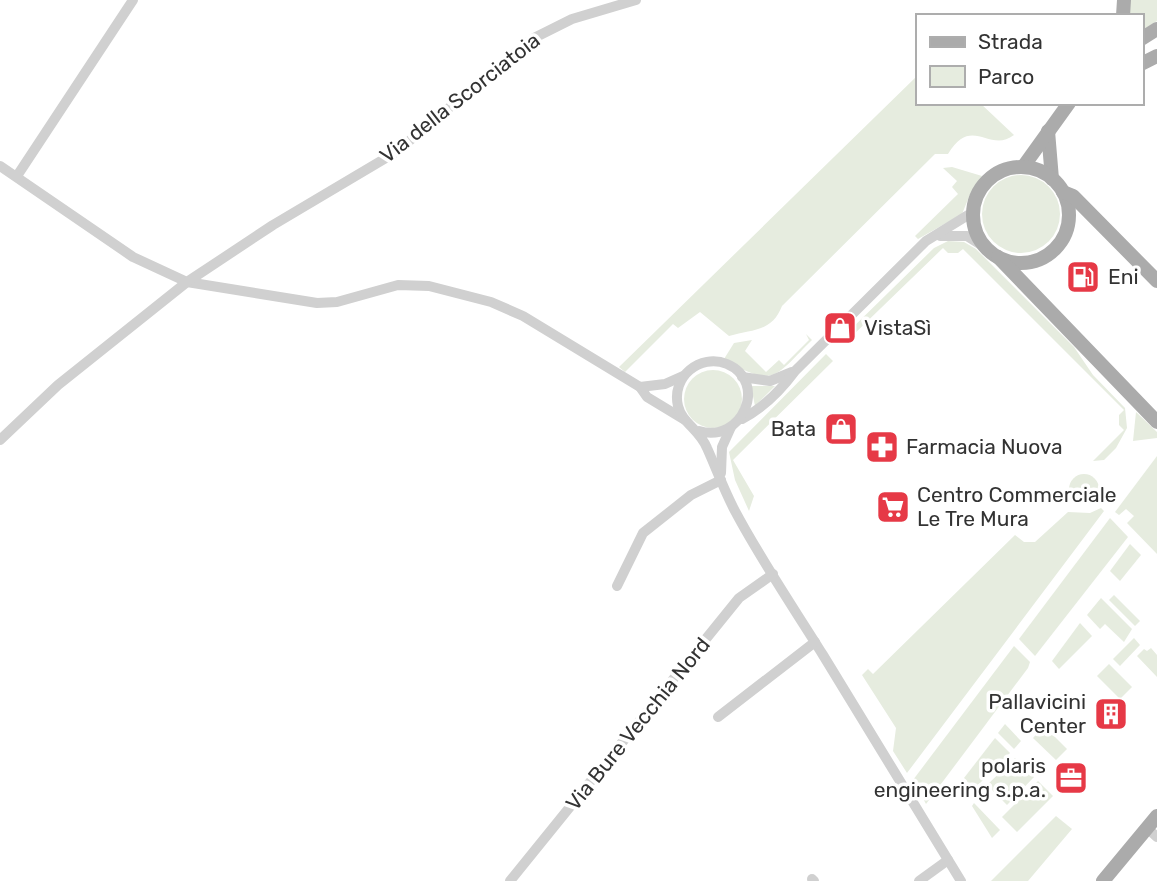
<svg xmlns="http://www.w3.org/2000/svg" width="1157" height="881" viewBox="0 0 1157 881" font-family="Rubik,sans-serif">
	<style>
		.green { fill: #e6ecdf }
		.lines { fill: none; stroke-linecap: round; stroke-linejoin: round }
		.minor { stroke: #d0d0d0; stroke-width: 10 }
		.major { stroke: #ababab; stroke-width: 14 }
		.labels { text-anchor: middle; stroke-width: 7; stroke-linejoin: round; paint-order: stroke }
		.street-label { font-size: 21px; fill: #333; stroke: #fff }
		.poi-label { font-size: 21px; fill: #333; stroke: #fff; text-anchor: start }
	</style>
	<rect width="100%" height="100%" fill="#fff"/>
	<!-- green -->
	<g class="green">
		<polygon points="1128,0 1157,0 1157,21 1141,31 1141,16 1127,16"/>
		<path d="M917 76V103H980L1014 135C989 154 972 114 948 154H935L782 306C772 332 753 329 729 336L700 312 678 328 673 324 625 372 619 367Z"/>
		<polygon points="952,167 982,176 971,192 962,214 918,239 915,236 958,194 952,187 957,181 943,168"/>
		<circle cx="1021" cy="214" r="39"/>
		<polygon points="948,241 964,242 976,249 1074,347 1093,375 1125,408 1127,428 1116,448 1104,460 1093,461 1124,430 1119,425 1119,415 1124,410 963,249 958,253 948,253 943,248 849,339 845,335 934,248"/>
		<path d="M806 334 812 340C776 375 775 390 724 359L734 343 752 340 745 351 766 372 779 360 784 365 809 340Z"/>
		<polygon points="826,354 833,361 733,460 754,496 749,511 735,480 729,452"/>
		<circle cx="713" cy="399" r="29"/>
		<polygon points="751,386 775,386 755,406"/>
		<polygon points="1136,412 1157,432 1157,438 1133,441"/>
		<polygon points="1157,456 1157,554 1127,523 1134,516 1126,509 1119,515 1115,512"/>
		<circle cx="1084" cy="489" r="15"/>
		<polygon points="1101,508 1104,511 907,773 893,751 896,728 862,675 868,669 873,674 1015,535 1024,542 1035,542 1068,512 1090,513"/>
		<polygon points="1110,518 1128,537 1035,656 1019,639"/>
		<polygon points="1130,544 1141,555 1120,581 1110,571"/>
		<polygon points="1114,595 1140,621 1135,626 1109,600"/>
		<polygon points="1101,598 1132,629 1124,642 1105,624 1100,629 1087,615"/>
		<polygon points="1080,623 1092,636 1059,669 1052,661"/>
		<polygon points="1134,638 1140,645 1120,666 1113,659"/>
		<polygon points="1014,646 1030,662 1028,668 926,804 913,780"/>
		<polygon points="1151,648 1157,655 1157,677 1137,656 1144,649 1147,651"/>
		<polygon points="1109,664 1132,687 1120,699 1097,676"/>
		<polygon points="1005,724 1021,741 1014,749 998,733"/>
		<polygon points="1044,726 1067,749 1056,760 1033,738"/>
		<polygon points="995,738 1010,753 974,789 964,778"/>
		<polygon points="1015,758 1034,777 1007,805 987,785"/>
		<polygon points="1038,781 1053,796 1017,832 1002,817"/>
		<polygon points="974,803 1000,830 992,838 972,806"/>
		<polygon points="1056,816 1072,829 1028,881 991,881"/>
	</g>
	<g class="lines">
		<!-- minor -->
		<g class="minor">
			<polyline points="0,166 133,257 187,282 317,303 337,302 398,285 429,286 491,302 523,316 640,387 647,397 685,420"/>
			<polyline points="17,176 133,0"/>
			<polyline points="940,236 967,236 986,248"/>
			<polyline points="742,377 770,381 792,372"/>
			<polyline points="640,387 665,384 683,376"/>
			<path d="M742 419C763 408 781 390 795 371L926 241 973 212"/>
			<path d="M699 431C742 444 769 382 727 364 700 353 671 377 678 406 682 423 699 429 707 448 716 468 724 490 735 511 761 560 793 607 823 655 869 731 915 806 961 881"/>
			<polyline points="0,440 58,385 187,282 273,225 396,152 532,39 572,19 636,0"/>
			<polyline points="721,473 722,447 731,427"/>
			<polyline points="617,586 643,533 691,495 721,480"/>
			<polyline points="718,717 815,642"/>
			<polyline points="1147,828 1157,837"/>
			<polyline points="812,879 814,881"/>
			<polyline points="510,881 739,598 773,574"/>
			<polyline points="919,881 948,860"/>
		</g>
		<!-- major -->
		<g class="major">
			<polyline points="1123,16 1124,0"/>
			<polyline points="1141,39 1157,29"/>
			<polyline points="1141,64 1157,56"/>
			<polyline points="1048,131 1052,179"/>
			<polyline points="1023,167 1069,103"/>
			<circle cx="1021" cy="215" r="48"/>
			<polyline points="1063,192 1073,196 1157,281"/>
			<polyline points="998,257 1157,422"/>
			<polyline points="1103,881 1157,816"/>
		</g>
	</g>
	<!-- icons -->
	<defs>
		<symbol id="fuel-square" viewBox="-11 -11 22 22"><rect x="-9" y="-9" width="18" height="18" rx="4" fill="#e63946" stroke="#fff"/><path d="M-5.5-6h7V0h2V4h1.3V-2.5L3-4.5l.8-.8L6-3V5H2.5V1h-1V6h-7ZM-4.2-4.7v3.2H.2V-4.7Z" fill="#fff"/></symbol>
		<symbol id="shop-square" viewBox="-11 -11 22 22"><rect x="-9" y="-9" width="18" height="18" rx="4" fill="#e63946" stroke="#fff"/><path d="M-5-2.5h2.3a2.7 3.5 0 0 1 5.4 0H5L5.5 6h-11ZM-1.5-2.5h3a1.5 2.3 0 0 0-3 0Z" fill="#fff"/></symbol>
		<symbol id="pharmacy-square" viewBox="-11 -11 22 22"><rect x="-9" y="-9" width="18" height="18" rx="4" fill="#e63946" stroke="#fff"/><path d="M-2-6h4v4h4v4h-4v4h-4v-4h-4v-4h4Z" fill="#fff"/></symbol>
		<symbol id="supermarket-square" viewBox="-11 -11 22 22"><rect x="-9" y="-9" width="18" height="18" rx="4" fill="#e63946" stroke="#fff"/><path d="M-6-5.5h2.5l.6 2H6L4.5 2H-2.5L-4.4-4H-6ZM-1.5 3.2a1.3 1.3 0 1 0 .1 0ZM3 3.2a1.3 1.3 0 1 0 .1 0Z" fill="#fff"/></symbol>
		<symbol id="building-square" viewBox="-11 -11 22 22"><rect x="-9" y="-9" width="18" height="18" rx="4" fill="#e63946" stroke="#fff"/><path d="M-4-6H4V6H1V3H-1V6H-4ZM-2.5-4.3h1.7v1.8h-1.7ZM.8-4.3h1.7v1.8H.8ZM-2.5-1h1.7V.8h-1.7ZM.8-1h1.7V.8H.8Z" fill="#fff"/></symbol>
		<symbol id="office-square" viewBox="-11 -11 22 22"><rect x="-9" y="-9" width="18" height="18" rx="4" fill="#e63946" stroke="#fff"/><path d="M-6-3h4V-5.5h4V-3h4V5H-6ZM-1-4.5V-3h2v-1.5ZM-6 0V1H6V0Z" fill="#fff"/></symbol>
	</defs>
	<g fill-rule="evenodd">
		<use href="#fuel-square" x="1064" y="258" width="38" height="38"/>
		<use href="#shop-square" x="821" y="309" width="38" height="38"/>
		<use href="#shop-square" x="822" y="410" width="38" height="38"/>
		<use href="#pharmacy-square" x="863" y="428" width="38" height="38"/>
		<use href="#supermarket-square" x="874" y="488" width="38" height="38"/>
		<use href="#building-square" x="1092" y="695" width="38" height="38"/>
		<use href="#office-square" x="1052" y="759" width="38" height="38"/>
	</g>
	<g class="labels">
		<!-- street labels -->
		<g class="street-label">
			<text transform="translate(460 98) rotate(-38)" y="7">Via della Scorciatoia</text>
			<text transform="translate(638 724) rotate(-51)" y="7">Via Bure Vecchia Nord</text>
		</g>
		<!-- poi labels -->
		<g class="poi-label">
			<text x="1108" y="284">Eni</text>
			<text x="864" y="335">VistaSì</text>
			<text x="816" y="436" text-anchor="end">Bata</text>
			<text x="906" y="454">Farmacia Nuova</text>
			<text x="917" y="502">Centro Commerciale<tspan x="917" dy="24">Le Tre Mura</tspan></text>
			<text x="1086" y="709" text-anchor="end">Pallavicini<tspan x="1086" dy="24">Center</tspan></text>
			<text x="1046" y="773" text-anchor="end">polaris<tspan x="1046" dy="24">engineering s.p.a.</tspan></text>
		</g>
	</g>
	<!-- legend -->
	<rect x="916" y="14" width="228" height="91" fill="#ffffff" stroke="#adadad" stroke-width="2"/>
	<rect x="930" y="37" width="35" height="10" fill="#ababab" stroke="#adadad" stroke-width="2"/>
	<text x="978" y="49" font-size="21" fill="#333333">Strada</text>
	<rect x="930" y="66" width="35" height="21" fill="#e6ecdf" stroke="#adadad" stroke-width="2"/>
	<text x="978" y="84" font-size="21" fill="#333333">Parco</text>
</svg>
